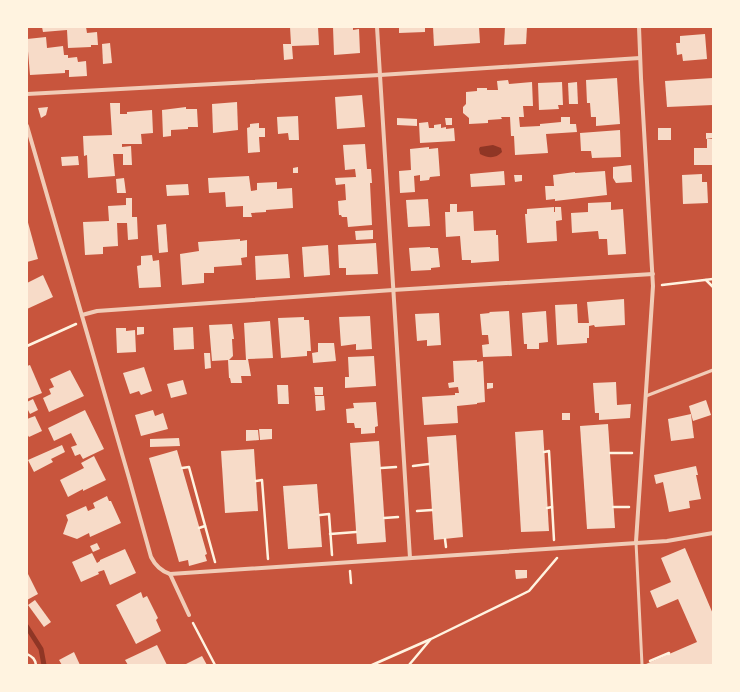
<svg xmlns="http://www.w3.org/2000/svg" width="740" height="692" viewBox="0 0 740 692" font-family="Inter,sans-serif">
	<style>
		.water { fill: #8f3625 }
		.lines { fill: none; stroke-linecap: round; stroke-linejoin: round }
		.stream { stroke: #8f3625; stroke-width: 5 }
		.building { fill: #f7dbc8 }
		.path { stroke: #fff3e0; stroke-width: 2.5 }
		.service { stroke: #f1ccb7; stroke-width: 3 }
		.minor { stroke: #f1ccb7; stroke-width: 4 }
	</style>
	<rect width="100%" height="100%" fill="#c8553d"/>
	<!-- water -->
	<path class="water" d="M493 145 501 148 502 152C496 159 487 158 480 154L479 149 480 147Z"/>
	<g class="lines">
		<!-- stream -->
		<polyline class="stream" points="27,627 41,649 44,665"/>
	</g>
	<!-- building -->
	<g class="building">
		<polygon points="42,27 86,27 87,33 97,32 98,45 91,45 91,47 68,48 67,30 43,32"/>
		<polygon points="290,27 318,27 319,45 292,46 293,59 284,60 283,44 291,44"/>
		<polygon points="333,27 353,27 353,30 359,29 360,53 334,55"/>
		<polygon points="399,27 425,27 425,32 399,33"/>
		<polygon points="433,27 479,27 480,43 434,46"/>
		<polygon points="505,27 527,27 526,44 504,45"/>
		<polygon points="705,34 707,59 683,61 682,54 677,55 676,43 680,43 680,36"/>
		<polygon points="46,37 47,48 63,46 64,55 68,55 68,58 77,57 78,62 86,61 87,76 69,77 69,70 65,70 65,73 30,75 27,39"/>
		<polygon points="110,43 112,63 103,64 102,44"/>
		<polygon points="617,78 620,124 596,126 596,117 591,117 590,103 587,103 586,80"/>
		<polygon points="713,78 713,105 667,107 665,81"/>
		<polygon points="508,80 509,84 532,82 533,106 523,106 524,117 519,117 520,127 540,126 540,124 561,122 561,117 570,117 570,124 576,124 577,132 546,134 548,153 515,155 514,136 511,136 510,117 501,117 502,119 488,120 488,123 469,124 469,118 463,113 463,107 466,104 466,92 477,91 477,88 487,88 487,90 498,90 497,81"/>
		<polygon points="562,82 563,105 558,105 559,109 539,110 538,83"/>
		<polygon points="577,82 578,104 569,104 568,83"/>
		<polygon points="362,95 365,127 337,129 335,97"/>
		<polygon points="237,102 238,130 213,133 212,104"/>
		<polygon points="110,103 120,103 120,114 127,114 127,112 152,110 153,133 141,134 142,144 122,144 122,147 131,146 132,165 123,165 123,154 113,154 115,176 88,178 87,155 84,156 83,136 112,135"/>
		<polygon points="48,107 46,115 41,118 38,108"/>
		<polygon points="186,107 186,109 197,109 198,127 188,127 188,129 171,130 171,136 163,137 162,110"/>
		<polygon points="298,116 299,140 289,140 288,133 278,134 277,117"/>
		<polygon points="397,118 417,119 417,126 397,125"/>
		<polygon points="445,118 452,118 452,125 446,125"/>
		<polygon points="428,122 429,128 434,128 434,125 441,124 441,128 446,127 446,129 454,128 455,141 420,143 419,123"/>
		<polygon points="259,123 259,128 265,128 265,137 259,137 260,152 248,153 247,128 250,127 250,124"/>
		<rect x="658" y="128" width="13" height="12"/>
		<polygon points="620,130 621,157 592,158 591,151 581,151 580,133"/>
		<polygon points="706,133 713,133 713,138 706,139"/>
		<polygon points="707,139 713,139 713,165 694,165 694,148 707,148"/>
		<polygon points="365,144 367,169 371,169 372,183 370,183 372,225 348,227 347,217 342,217 341,215 339,215 338,201 346,200 345,184 336,185 335,178 356,177 355,169 345,170 343,145"/>
		<polygon points="429,147 429,149 438,148 440,176 430,177 429,180 420,181 420,175 414,176 415,192 400,193 399,171 411,170 410,149"/>
		<polygon points="78,156 79,165 62,166 61,157"/>
		<polygon points="631,165 632,182 616,183 613,178 613,167"/>
		<polygon points="298,167 298,173 293,173 293,168"/>
		<polygon points="504,171 505,185 471,187 470,174"/>
		<polygon points="605,171 607,195 555,201 555,199 546,200 545,186 554,186 553,175 575,172 575,173"/>
		<polygon points="702,174 702,182 707,182 708,203 683,204 682,175"/>
		<polygon points="514,175 522,175 522,181 515,182"/>
		<polygon points="249,176 251,191 257,190 257,183 277,182 277,189 292,188 293,208 266,210 266,212 251,213 252,217 243,217 243,206 226,207 225,192 209,193 208,178"/>
		<polygon points="124,178 126,193 117,193 116,179"/>
		<polygon points="188,184 189,195 167,196 166,185"/>
		<polygon points="126,198 132,198 132,217 137,217 138,239 128,240 127,223 117,223 118,246 103,247 103,254 85,255 83,222 109,221 108,206 126,205"/>
		<polygon points="428,199 430,226 408,227 406,200"/>
		<polygon points="611,202 611,210 623,209 626,254 608,255 607,239 599,239 598,231 572,233 571,213 588,212 588,203"/>
		<polygon points="450,204 457,204 457,212 473,211 474,231 496,230 496,235 498,235 499,261 471,263 471,260 462,260 460,236 446,237 445,212 450,212"/>
		<polygon points="554,207 554,212 555,212 555,207 561,207 562,220 556,221 557,241 527,243 525,214 527,214 527,209"/>
		<polygon points="27,219 38,259 27,262"/>
		<polygon points="166,224 168,252 159,253 157,225"/>
		<polygon points="373,230 373,239 356,240 355,231"/>
		<polygon points="240,239 240,241 247,240 247,257 241,258 242,265 214,267 214,273 204,273 204,283 182,285 180,254 199,251 198,242"/>
		<polygon points="376,243 378,274 346,275 346,268 339,268 338,245"/>
		<polygon points="328,245 330,275 304,277 302,247"/>
		<polygon points="430,247 430,248 438,248 440,267 431,268 431,270 411,271 409,248"/>
		<polygon points="288,254 290,278 256,280 255,256"/>
		<polygon points="152,255 153,261 159,260 161,287 139,288 137,266 141,265 141,256"/>
		<polygon points="43,275 53,297 27,309 27,283"/>
		<polygon points="624,299 625,325 595,327 594,325 589,326 589,338 587,338 587,343 557,345 555,305 577,304 578,323 589,323 587,302"/>
		<polygon points="509,311 512,356 483,357 482,345 489,344 488,335 482,335 480,314 490,313 489,312"/>
		<polygon points="546,311 548,342 539,343 539,349 527,349 527,344 524,344 522,313"/>
		<polygon points="439,313 441,345 427,346 427,340 417,341 415,314"/>
		<polygon points="370,316 372,349 356,350 356,344 341,346 339,317"/>
		<polygon points="304,317 304,320 309,320 311,351 307,351 307,356 281,358 278,318"/>
		<polygon points="270,321 273,358 248,359 251,376 241,376 242,383 231,383 230,378 229,378 228,360 246,360 244,323"/>
		<polygon points="232,324 234,339 232,339 233,356 229,360 212,361 209,325"/>
		<polygon points="137,327 144,327 144,334 137,335"/>
		<polygon points="193,327 194,349 174,350 173,328"/>
		<polygon points="116,328 126,328 126,331 135,330 136,352 117,353"/>
		<polygon points="318,343 334,343 336,361 313,363 312,353 318,352"/>
		<polygon points="204,353 210,353 211,368 205,369"/>
		<polygon points="374,356 376,386 345,388 345,377 349,377 348,357"/>
		<polygon points="477,360 477,362 483,361 485,402 477,403 477,404 457,406 458,423 424,425 422,397 455,395 455,393 459,393 458,387 449,388 448,383 454,382 453,361"/>
		<polygon points="30,365 42,393 27,399 27,366"/>
		<polygon points="144,367 152,391 141,395 139,391 130,394 123,373"/>
		<polygon points="70,370 84,396 49,412 43,398 51,394 49,389 54,387 50,379"/>
		<polygon points="183,380 187,394 171,398 167,384"/>
		<polygon points="616,382 617,405 631,404 630,418 599,420 599,413 595,413 593,383"/>
		<polygon points="487,383 493,383 493,388 487,389"/>
		<polygon points="277,385 288,385 289,404 278,404"/>
		<polygon points="314,387 323,387 323,395 315,395"/>
		<polygon points="315,396 324,396 325,410 316,411"/>
		<polygon points="33,399 38,410 30,414 27,408 27,402"/>
		<polygon points="706,400 711,415 693,421 689,406"/>
		<polygon points="376,402 378,426 375,427 375,433 361,434 361,428 355,428 354,423 347,423 346,409 354,408 353,403"/>
		<polygon points="85,410 104,449 83,459 80,454 75,456 71,447 77,445 71,433 54,441 48,428"/>
		<polygon points="153,410 155,416 163,413 168,429 141,436 135,415"/>
		<rect x="562" y="413" width="8" height="7"/>
		<polygon points="691,414 694,438 671,441 668,419"/>
		<polygon points="35,416 42,431 29,437 27,434 27,419"/>
		<polygon points="608,424 615,528 587,529 580,426"/>
		<polygon points="259,429 272,429 272,439 260,440"/>
		<polygon points="246,430 258,430 259,440 246,441"/>
		<polygon points="543,430 549,531 521,532 515,432"/>
		<polygon points="456,435 463,537 434,540 427,437"/>
		<polygon points="179,438 180,446 150,447 150,439"/>
		<polygon points="379,441 386,542 357,544 350,443"/>
		<polygon points="62,445 65,452 51,459 53,462 34,472 28,460"/>
		<polygon points="254,449 258,511 225,513 221,451"/>
		<polygon points="177,450 207,554 205,555 207,561 189,566 188,560 179,562 149,458"/>
		<polygon points="94,456 106,480 83,491 83,489 68,497 60,480 84,468 81,463"/>
		<polygon points="696,466 698,475 696,475 701,499 689,501 690,508 669,512 663,482 656,484 654,475"/>
		<polygon points="317,484 322,547 288,549 283,486"/>
		<polygon points="107,496 109,501 111,501 121,523 90,537 89,533 77,539 63,534 68,520 66,515 86,506 88,511 95,508 93,503"/>
		<polygon points="97,543 100,549 93,552 90,546"/>
		<polygon points="685,548 713,614 713,665 647,665 646,664 697,642 678,599 657,608 650,591 671,582 661,558"/>
		<polygon points="125,549 136,573 110,585 104,570 98,572 99,574 81,582 72,562 92,553 97,563 100,561 100,560"/>
		<polygon points="515,570 527,570 527,578 516,579"/>
		<polygon points="27,572 38,594 27,600"/>
		<polygon points="141,592 143,598 147,596 158,618 156,620 161,631 136,644 116,605"/>
		<polygon points="35,600 51,622 44,627 28,605"/>
		<polygon points="157,645 167,665 128,665 125,660"/>
		<polygon points="74,652 80,665 62,665 59,660"/>
		<polygon points="202,656 207,665 184,665"/>
	</g>
	<g class="lines">
		<!-- path -->
		<g class="path">
			<polyline points="706,280 713,287"/>
			<polyline points="662,285 713,279"/>
			<polyline points="27,346 76,324"/>
			<polyline points="544,452 549,451 554,540"/>
			<polyline points="610,453 632,453"/>
			<polyline points="413,466 429,464"/>
			<polyline points="182,468 189,467 215,562"/>
			<polyline points="381,468 396,467"/>
			<polyline points="256,481 262,480 268,559"/>
			<polyline points="613,507 629,507"/>
			<polyline points="547,508 552,507"/>
			<polyline points="417,511 432,510"/>
			<polyline points="320,515 329,514 332,555"/>
			<polyline points="384,518 398,517"/>
			<polyline points="199,528 205,526"/>
			<polyline points="330,534 356,532"/>
			<polyline points="445,539 446,547"/>
			<polyline points="350,571 351,583"/>
			<polyline points="193,623 215,665"/>
			<path d="M27 654C33 657 35 659 36 665"/>
			<polyline points="650,661 669,653 669,654"/>
			<polyline points="372,665 431,639 529,591 557,558"/>
			<polyline points="409,665 430,640"/>
		</g>
		<!-- service -->
		<g class="service">
			<polyline points="646,396 713,370"/>
			<polyline points="636,542 642,665"/>
		</g>
		<!-- minor -->
		<g class="minor">
			<polyline points="377,27 410,558"/>
			<polyline points="27,94 380,75 640,58"/>
			<path d="M27 126 129 478 151 557C155 565 161 571 170 574L189 615"/>
			<polyline points="82,315 97,311 393,290 653,274"/>
			<polyline points="636,542 653,286 641,78 639,27"/>
			<polyline points="170,574 667,541 713,533"/>
		</g>
	</g>
	<!-- border -->
	<rect width="740" height="692" fill="none" stroke="#fff3e0" stroke-width="56"/>
</svg>
